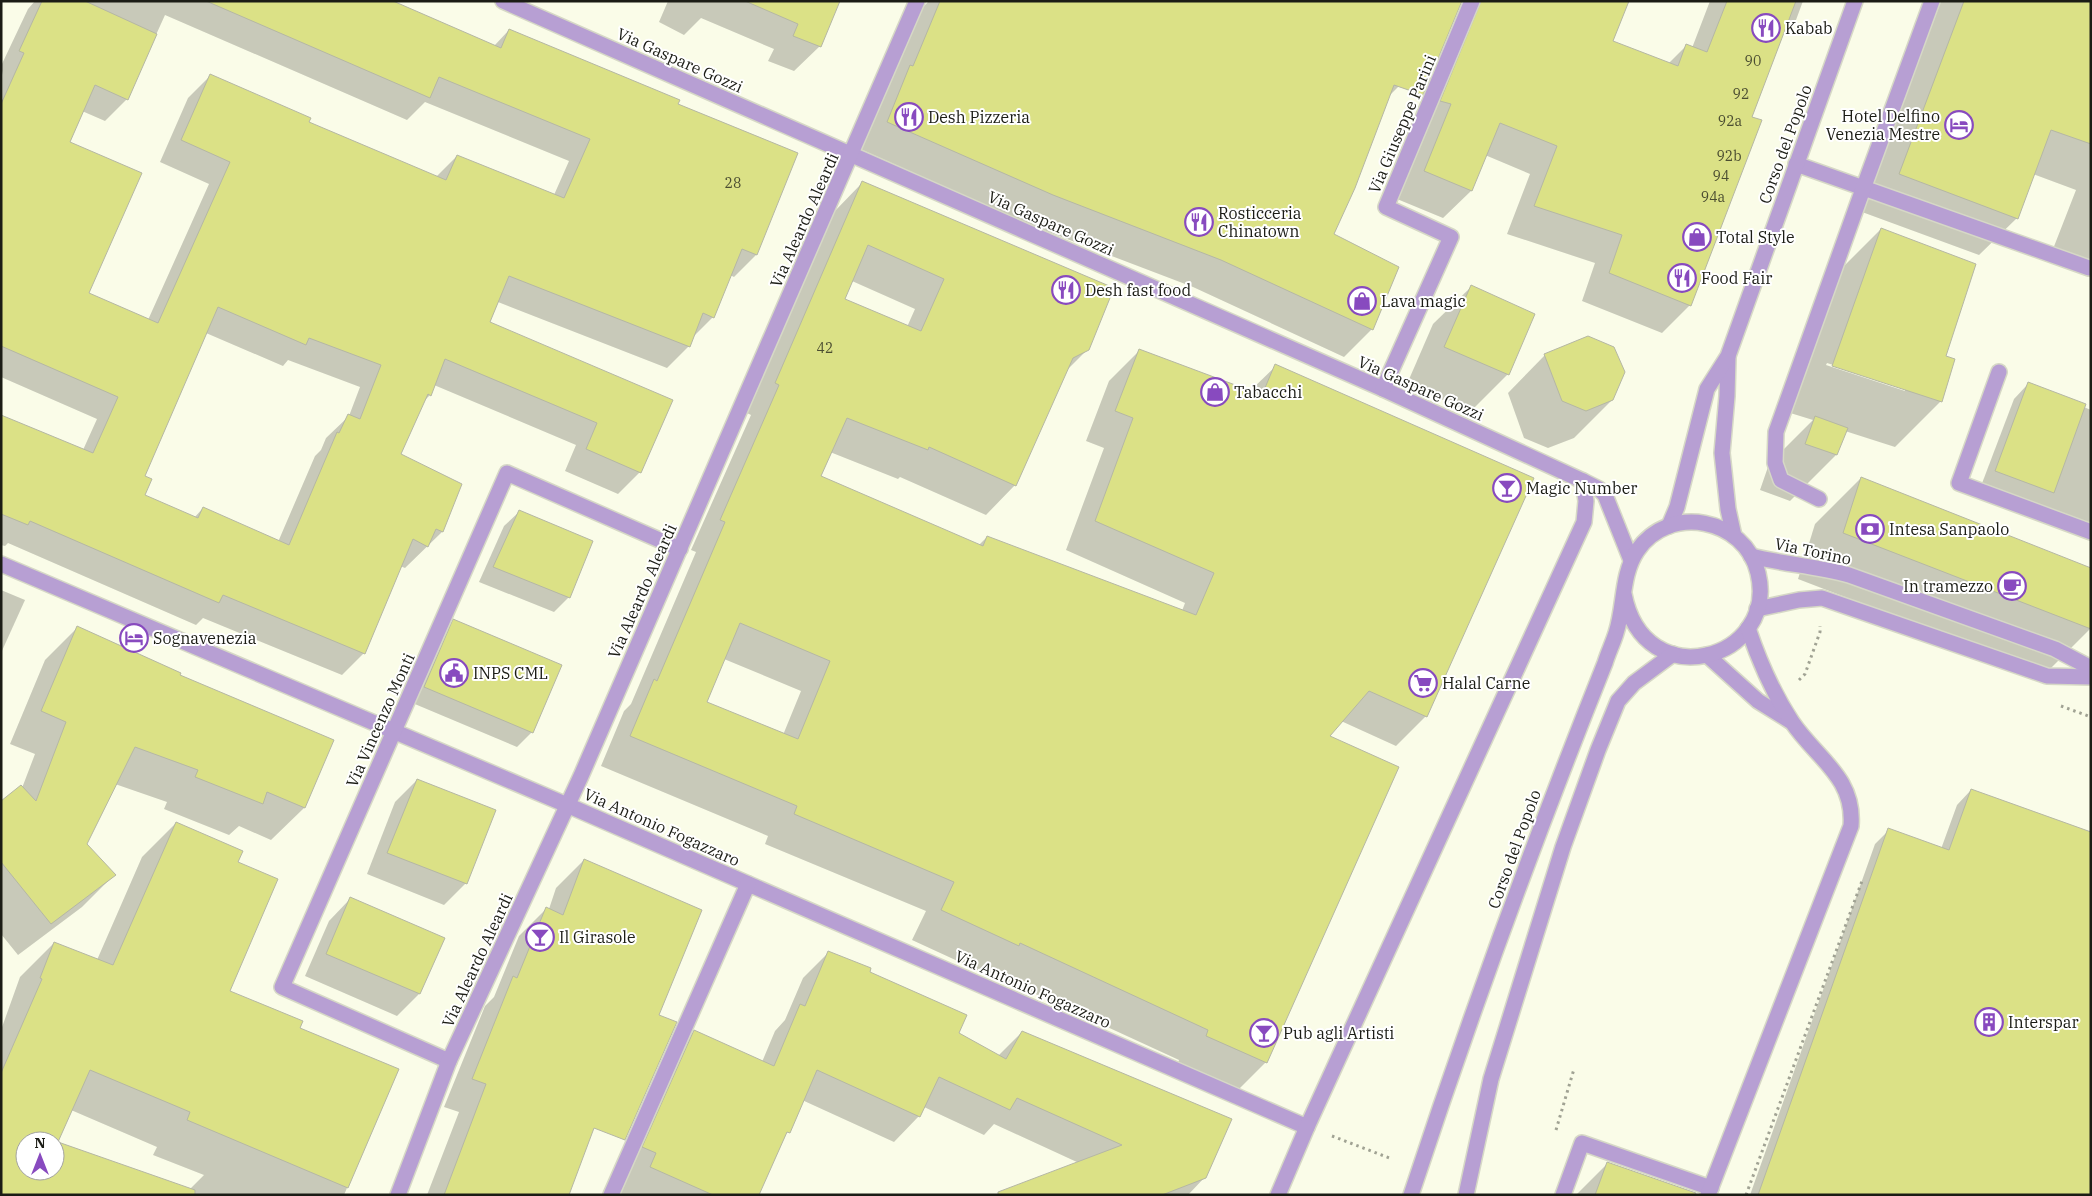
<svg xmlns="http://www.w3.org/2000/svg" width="2092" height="1196" viewBox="0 0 2092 1196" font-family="'IBM Plex Serif',serif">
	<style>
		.shadow { fill: #0003; fill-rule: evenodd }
		.building { fill: #dbe186; stroke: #b5b7a4; fill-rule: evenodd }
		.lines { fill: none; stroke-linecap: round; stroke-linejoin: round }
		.minor-casing { stroke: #d6d8c6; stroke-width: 18 }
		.path { stroke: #a0a293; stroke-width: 3; stroke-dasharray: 2.5 4; stroke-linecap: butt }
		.minor { stroke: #b79fd3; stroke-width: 15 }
		.labels { text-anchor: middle; stroke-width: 4; stroke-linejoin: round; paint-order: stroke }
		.number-label { font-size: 14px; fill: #4b4d31 }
		.poi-label { font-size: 16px; fill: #1b1c15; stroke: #fff; text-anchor: start }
		.street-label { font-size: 16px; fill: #1b1c15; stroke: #fff }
	</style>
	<rect width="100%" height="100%" fill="#fafce8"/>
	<!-- shadow -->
	<g class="shadow">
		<path d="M35 1H390L494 46 509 30 676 104 796 153 756 255 734 277 730 275 713 317 692 338 689 346 667 368 498 302 489 323 671 401 640 472 618 494 565 471 576 445 434 385 430 395 423 402 400 455 460 485 442 532 405 568 400 566 364 653 342 675 203 618 196 625 8 543 5 546 1 545V416L83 450 97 419 1 377 3 75 1 66 28 9ZM165 15 407 120 425 102 569 161 554 195 457 156 436 177 307 123 210 76 188 98 160 162 209 184 148 320 87 294 69 143 82 111 105 121 127 99ZM206 333 283 366 288 360 360 387 349 416 326 438 321 450 315 456 278 542 203 508 194 518 144 496 143 476Z"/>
		<polygon points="668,1 839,1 820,46 794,71 768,61 774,49 701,18 684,35 659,22"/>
		<polygon points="929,1 1433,1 1399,86 1387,98 1332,235 1372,329 1344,357 1193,287 1025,223 860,149 921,9"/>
		<polygon points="1480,1 1627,1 1611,42 1668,64 1686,46 1692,48 1710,1 1803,1 1796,20 1783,33 1751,117 1690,305 1662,333 1582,301 1595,263 1507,234 1530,174 1485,155 1471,191 1443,218 1397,199 1420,131"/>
		<polygon points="1941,1 2091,1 2091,263 2053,249 2076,190 2033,174 2017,218 1979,255 1862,212"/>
		<path d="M862 183 1088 349 1066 371 1015 485 986 515 900 477 898 479 830 452 820 477 979 545 987 537 1182 611 1185 603 1066 550 1104 448 1086 441 1109 381 1139 351 1249 392 1276 366 1426 716 1396 746 1341 721 1328 736 1266 1062 1236 1092 1177 1066 1179 1060 990 973 988 975 912 940 926 911 765 844 768 836 601 766 624 711 631 704 696 552 691 550 751 415 747 413 833 213ZM852 281 915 309 907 327 843 300ZM724 659 801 691 783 735 706 702Z"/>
		<path d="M1881 229 1945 357 1941 401 1895 447 1845 431 1836 455 1790 501 1760 490 1769 464 1813 420 1787 412 1835 275ZM1827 363 1905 388V391L1826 365Z"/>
		<polygon points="1471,287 1508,374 1470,412 1407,384 1433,324"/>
		<polygon points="1545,355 1612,400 1574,438 1548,448 1524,438 1508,393"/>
		<polygon points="2028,384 2091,410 2091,527 1981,486 2014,399"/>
		<polygon points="1861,478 2091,628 2045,674 1798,579 1815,524"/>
		<polygon points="519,512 569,597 554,612 479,582 504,526"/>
		<polygon points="1,590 25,600 1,653"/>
		<polygon points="454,621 532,732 517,747 410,702 439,636"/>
		<polygon points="78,627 179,676 332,741 304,808 271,840 239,826 229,835 164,809 167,802 115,784 86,845 114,875 82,907 18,955 1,934 1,803 22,788 35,754 10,744 45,660"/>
		<polygon points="417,780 466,883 444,905 367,874 395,802"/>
		<polygon points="1971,790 2091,1195 1750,1195 1875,844 1889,830 1941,849 1957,805"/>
		<path d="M176 823 236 863 228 992 299 1029 397 1069 344 1195H1V1030L20 977 54 943 97 960 142 857ZM71 1110 157 1147 153 1155 204 1175 189 1190 57 1143ZM25 1141H55V1171H25Z"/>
		<polygon points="584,860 631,1029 567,1195 427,1195 459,1112 444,1107 485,1006 494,997 519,936 547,908 549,909 556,888"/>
		<polygon points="350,899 443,939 419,994 397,1016 305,976 329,921"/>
		<polygon points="829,952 868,972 957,1033 998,1056 1022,1032 1205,1177 1188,1195 1013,1195 1079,1163 994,1124 984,1135 924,1107 919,1116 894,1142 802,1100 758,1195 613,1195 669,1057 694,1031 762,1062 775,1031 785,1020 803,978"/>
		<polygon points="1608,1163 1676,1195 1576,1195"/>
	</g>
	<!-- building -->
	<g class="building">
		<path d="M42 1H85L157 34 128 100 95 85 70 142 142 173 89 293 158 323 230 162 181 140 210 74 311 118 309 122 446 180 457 155 564 198 590 139 439 77 430 98 206 1H393L501 48 509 29 680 100 678 104 798 153 757 255 742 249 714 318 703 313 690 347 509 276 490 322 673 400 641 473 586 449 597 423 445 359 431 396 428 394 401 454 462 484 443 532 436 529 428 547 413 539 365 654 223 595 219 603 30 521 28 525 1 514V415L93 453 118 397 1 346V104L24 53 19 51ZM218 307 306 345 309 338 381 365 360 419 348 414 339 433 337 432 289 545 203 507 198 518 145 495 152 479 145 476Z"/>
		<polygon points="745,1 840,1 821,47 793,36 798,24"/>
		<polygon points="940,1 1462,1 1423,95 1394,85 1355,188 1334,234 1399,267 1373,330 1221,260 1053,195 887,122 910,65 913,66"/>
		<polygon points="1481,1 1629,1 1613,41 1678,66 1686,44 1707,52 1727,1 1796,1 1752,117 1762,120 1691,306 1609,273 1622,235 1534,206 1557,146 1500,123 1472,191 1424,171 1451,104 1440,101"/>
		<polygon points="1964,1 2091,1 2091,144 2051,130 2018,219 1899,174"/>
		<path d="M862 181 1114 288 1089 350 1073 358 1016 486 929 447 928 450 847 418 821 476 983 546 987 536 1196 615 1214 573 1095 521 1133 418 1115 411 1139 349 1262 395 1275 364 1534 478 1427 717 1369 691 1330 736 1399 767 1267 1063 1206 1036 1208 1030 1020 943 1019 946 941 910 954 882 794 814 797 806 630 736 654 679 657 681 725 522 720 520 779 385 775 383ZM868 245 944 279 921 331 845 299ZM740 623 830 661 798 739 707 702Z"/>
		<polygon points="1881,228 1976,264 1946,356 1955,359 1942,402 1832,366"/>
		<polygon points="1471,285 1535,314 1509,375 1444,347"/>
		<polygon points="1588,336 1614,347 1625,372 1613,400 1586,411 1562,401 1544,354"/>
		<polygon points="2028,382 2086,404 2054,493 1995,471"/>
		<polygon points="1815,416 1848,428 1837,455 1805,444"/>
		<polygon points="1861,477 2091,568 2091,629 1843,533"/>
		<polygon points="519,510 593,541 570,598 493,567"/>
		<polygon points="453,619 562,665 533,733 424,687"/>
		<polygon points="77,626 181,673 180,675 334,740 305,808 267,792 263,804 195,777 198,770 135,747 87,844 116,875 51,924 1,862 1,801 21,785 36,801 66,722 41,711"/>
		<polygon points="417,779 496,810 467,884 387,853"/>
		<polygon points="1971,789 2091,832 2091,1195 1758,1195 1888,828 1949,850"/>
		<path d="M176 822 243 851 238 862 278 879 230 991 303 1021 300 1028 399 1069 348 1188 187 1120 190 1112 90 1070 58 1142 195 1190V1195H1V1073L42 979 40 978 54 942 113 965ZM25 1141H55V1171H25Z"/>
		<polygon points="584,859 702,910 659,1015 677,1022 625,1140 594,1128 569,1195 444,1195 486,1084 472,1079 513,976 517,978 546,907 563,915"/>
		<polygon points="350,897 445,938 420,994 326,954"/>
		<polygon points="828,951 871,968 870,972 967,1015 959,1033 1006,1059 1022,1031 1232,1119 1206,1178 1162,1195 998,1195 998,1192 1122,1145 1017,1098 1010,1110 939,1077 920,1117 817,1070 790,1133 787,1132 759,1195 713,1195 650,1167 656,1153 642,1147 694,1030 774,1066 800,1004 805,1006"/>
		<polygon points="1607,1162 1696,1193 1695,1195 1595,1195"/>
	</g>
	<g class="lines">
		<defs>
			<g id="minor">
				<polyline points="503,1 1383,389 1583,481 1599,489 1605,495 1631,560"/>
				<polyline points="1796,164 2089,268"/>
				<polyline points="1728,357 1727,396 1722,453 1728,509 1734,536"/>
				<polyline points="1999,372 1959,483 2091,532"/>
				<polyline points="1383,389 1451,237 1386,207 1472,1"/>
				<polyline points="1819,499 1781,480 1775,463 1776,432 1863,189 1932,1"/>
				<polyline points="1669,526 1677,507 1707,389 1728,356 1855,1"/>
				<path d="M1751 556C1783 564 1816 566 1849 575L2055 649 2091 668"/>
				<polyline points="1,564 567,805 1307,1127"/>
				<polyline points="1757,609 1799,600 1822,598 2047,676 2091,677"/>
				<polyline points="1707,655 1758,701 1790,721"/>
				<polyline points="449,1061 282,987 507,473 680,549"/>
				<polyline points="398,1195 449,1061 581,776 917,1"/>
				<polyline points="611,1195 748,884"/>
				<polyline points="1278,1195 1307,1127 1584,522 1586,501 1583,481"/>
				<path d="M1411 1195C1470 1016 1535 838 1605 663 1608 653 1613 643 1616 633 1625 606 1621 575 1637 551 1669 503 1745 518 1758 573 1779 660 1644 698 1624 594"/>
				<polyline points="1466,1195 1491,1079 1563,847 1598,750 1618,701 1634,683 1673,654"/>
				<polyline points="1563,1195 1582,1143 1711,1188"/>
				<path d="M1708 1195 1851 826C1855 777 1816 758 1792 722 1773 693 1759 661 1748 628"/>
			</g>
		</defs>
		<!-- minor casing -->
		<use href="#minor" class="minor-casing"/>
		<!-- path -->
		<g class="path">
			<polyline points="1799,680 1805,674 1820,632 1820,626"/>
			<polyline points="2061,706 2091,717"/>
			<polyline points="1556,1130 1574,1069"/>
			<polyline points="1332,1136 1392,1159"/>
			<polyline points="1746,1195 1862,881"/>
		</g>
		<!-- minor -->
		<use href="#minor" class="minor"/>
	</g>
	<!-- icons -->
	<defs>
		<symbol id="restaurant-ring" viewBox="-11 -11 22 22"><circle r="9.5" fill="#fff" stroke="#884abf" stroke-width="1.5"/><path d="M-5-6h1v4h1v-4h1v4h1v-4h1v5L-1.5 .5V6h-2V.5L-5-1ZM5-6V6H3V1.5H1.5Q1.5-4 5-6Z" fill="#884abf"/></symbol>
		<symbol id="hotel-ring" viewBox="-11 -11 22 22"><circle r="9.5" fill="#fff" stroke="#884abf" stroke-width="1.5"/><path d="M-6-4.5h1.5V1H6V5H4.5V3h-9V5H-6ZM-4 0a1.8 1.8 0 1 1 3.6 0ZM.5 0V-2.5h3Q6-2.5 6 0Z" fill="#884abf"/></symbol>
		<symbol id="shop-ring" viewBox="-11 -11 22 22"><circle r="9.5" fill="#fff" stroke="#884abf" stroke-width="1.5"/><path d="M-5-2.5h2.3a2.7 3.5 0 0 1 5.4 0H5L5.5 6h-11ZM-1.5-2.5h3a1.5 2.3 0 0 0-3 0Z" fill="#884abf"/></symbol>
		<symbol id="bar-ring" viewBox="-11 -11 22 22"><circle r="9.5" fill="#fff" stroke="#884abf" stroke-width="1.5"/><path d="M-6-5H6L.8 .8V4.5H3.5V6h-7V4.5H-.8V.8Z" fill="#884abf"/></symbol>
		<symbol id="bank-ring" viewBox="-11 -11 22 22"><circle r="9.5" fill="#fff" stroke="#884abf" stroke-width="1.5"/><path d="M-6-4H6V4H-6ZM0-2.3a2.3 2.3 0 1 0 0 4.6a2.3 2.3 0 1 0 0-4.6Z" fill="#884abf"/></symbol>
		<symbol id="cafe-ring" viewBox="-11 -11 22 22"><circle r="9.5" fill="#fff" stroke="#884abf" stroke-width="1.5"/><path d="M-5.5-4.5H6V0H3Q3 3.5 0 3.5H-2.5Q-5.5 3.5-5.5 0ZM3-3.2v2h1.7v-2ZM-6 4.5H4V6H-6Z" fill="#884abf"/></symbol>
		<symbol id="civic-ring" viewBox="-11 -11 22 22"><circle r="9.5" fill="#fff" stroke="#884abf" stroke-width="1.5"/><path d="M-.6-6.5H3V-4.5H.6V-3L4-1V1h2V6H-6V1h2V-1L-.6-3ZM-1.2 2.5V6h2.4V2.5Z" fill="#884abf"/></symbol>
		<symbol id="supermarket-ring" viewBox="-11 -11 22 22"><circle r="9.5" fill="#fff" stroke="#884abf" stroke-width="1.5"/><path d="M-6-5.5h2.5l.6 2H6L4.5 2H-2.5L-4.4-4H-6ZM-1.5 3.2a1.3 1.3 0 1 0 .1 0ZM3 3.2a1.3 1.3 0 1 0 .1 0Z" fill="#884abf"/></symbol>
		<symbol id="building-ring" viewBox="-11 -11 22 22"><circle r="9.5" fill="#fff" stroke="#884abf" stroke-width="1.5"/><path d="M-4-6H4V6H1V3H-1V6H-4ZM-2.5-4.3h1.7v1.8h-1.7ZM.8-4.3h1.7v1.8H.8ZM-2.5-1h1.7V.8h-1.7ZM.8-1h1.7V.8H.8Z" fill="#884abf"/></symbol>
	</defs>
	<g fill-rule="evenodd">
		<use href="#restaurant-ring" x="1750" y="12" width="32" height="32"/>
		<use href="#restaurant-ring" x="893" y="101" width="32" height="32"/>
		<use href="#hotel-ring" x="1943" y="109" width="32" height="32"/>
		<use href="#restaurant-ring" x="1183" y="206" width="32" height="32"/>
		<use href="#shop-ring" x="1681" y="221" width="32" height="32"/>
		<use href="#restaurant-ring" x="1666" y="262" width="32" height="32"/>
		<use href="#restaurant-ring" x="1050" y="274" width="32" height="32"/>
		<use href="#shop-ring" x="1346" y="285" width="32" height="32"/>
		<use href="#shop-ring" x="1199" y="376" width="32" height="32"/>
		<use href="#bar-ring" x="1491" y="472" width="32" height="32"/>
		<use href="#bank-ring" x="1854" y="513" width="32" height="32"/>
		<use href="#cafe-ring" x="1996" y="570" width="32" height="32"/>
		<use href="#hotel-ring" x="118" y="622" width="32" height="32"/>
		<use href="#civic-ring" x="438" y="657" width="32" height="32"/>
		<use href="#supermarket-ring" x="1407" y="667" width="32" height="32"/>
		<use href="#bar-ring" x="524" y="921" width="32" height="32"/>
		<use href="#building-ring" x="1973" y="1006" width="32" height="32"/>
		<use href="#bar-ring" x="1248" y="1017" width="32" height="32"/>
	</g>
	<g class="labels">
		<!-- number labels -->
		<g class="number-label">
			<text x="1753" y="66">90</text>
			<text x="1741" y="99">92</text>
			<text x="1730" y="126">92a</text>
			<text x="1729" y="161">92b</text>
			<text x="1721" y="181">94</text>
			<text x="733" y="188">28</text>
			<text x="1713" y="202">94a</text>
			<text x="825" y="353">42</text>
		</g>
		<!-- poi labels -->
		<g class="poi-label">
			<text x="1785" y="34">Kabab</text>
			<text x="1940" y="122" text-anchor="end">Hotel Delfino<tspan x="1940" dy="18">Venezia Mestre</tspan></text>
			<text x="928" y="123">Desh Pizzeria</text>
			<text x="1218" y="219">Rosticceria<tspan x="1218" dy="18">Chinatown</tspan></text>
			<text x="1716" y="243">Total Style</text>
			<text x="1701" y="284">Food Fair</text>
			<text x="1085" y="296">Desh fast food</text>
			<text x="1381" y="307">Lava magic</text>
			<text x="1234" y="398">Tabacchi</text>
			<text x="1526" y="494">Magic Number</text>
			<text x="1889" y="535">Intesa Sanpaolo</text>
			<text x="1993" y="592" text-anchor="end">In tramezzo</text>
			<text x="153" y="644">Sognavenezia</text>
			<text x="473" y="679">INPS CML</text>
			<text x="1442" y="689">Halal Carne</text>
			<text x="559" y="943">Il Girasole</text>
			<text x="2008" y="1028">Interspar</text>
			<text x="1283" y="1039">Pub agli Artisti</text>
		</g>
		<!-- street labels -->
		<g class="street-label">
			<text transform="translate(680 60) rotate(24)" y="6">Via Gaspare Gozzi</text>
			<text transform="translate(1402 124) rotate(-67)" y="6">Via Giuseppe Parini</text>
			<text transform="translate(1785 144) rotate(-70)" y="6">Corso del Popolo</text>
			<text transform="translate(804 220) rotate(-66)" y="6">Via Aleardo Aleardi</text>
			<text transform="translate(1051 223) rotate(24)" y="6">Via Gaspare Gozzi</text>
			<text transform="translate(1421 388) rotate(24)" y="6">Via Gaspare Gozzi</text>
			<text transform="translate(1813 551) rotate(12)" y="6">Via Torino</text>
			<text transform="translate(642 591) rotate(-66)" y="6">Via Aleardo Aleardi</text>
			<text transform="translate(380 720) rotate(-66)" y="6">Via Vincenzo Monti</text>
			<text transform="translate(662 827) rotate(24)" y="6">Via Antonio Fogazzaro</text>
			<text transform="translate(1514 849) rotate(-70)" y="6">Corso del Popolo</text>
			<text transform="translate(477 960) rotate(-65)" y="6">Via Aleardo Aleardi</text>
			<text transform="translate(1033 989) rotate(24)" y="6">Via Antonio Fogazzaro</text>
		</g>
	</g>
	<!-- border -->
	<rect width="2092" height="1196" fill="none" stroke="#1b1c15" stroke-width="5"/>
	<!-- north arrow -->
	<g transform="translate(40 1156)"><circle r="24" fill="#ffffff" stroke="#a4a4a1"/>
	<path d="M0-4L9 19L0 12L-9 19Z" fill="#884abf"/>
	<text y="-8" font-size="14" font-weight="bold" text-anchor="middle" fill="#1b1c15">N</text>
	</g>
</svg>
